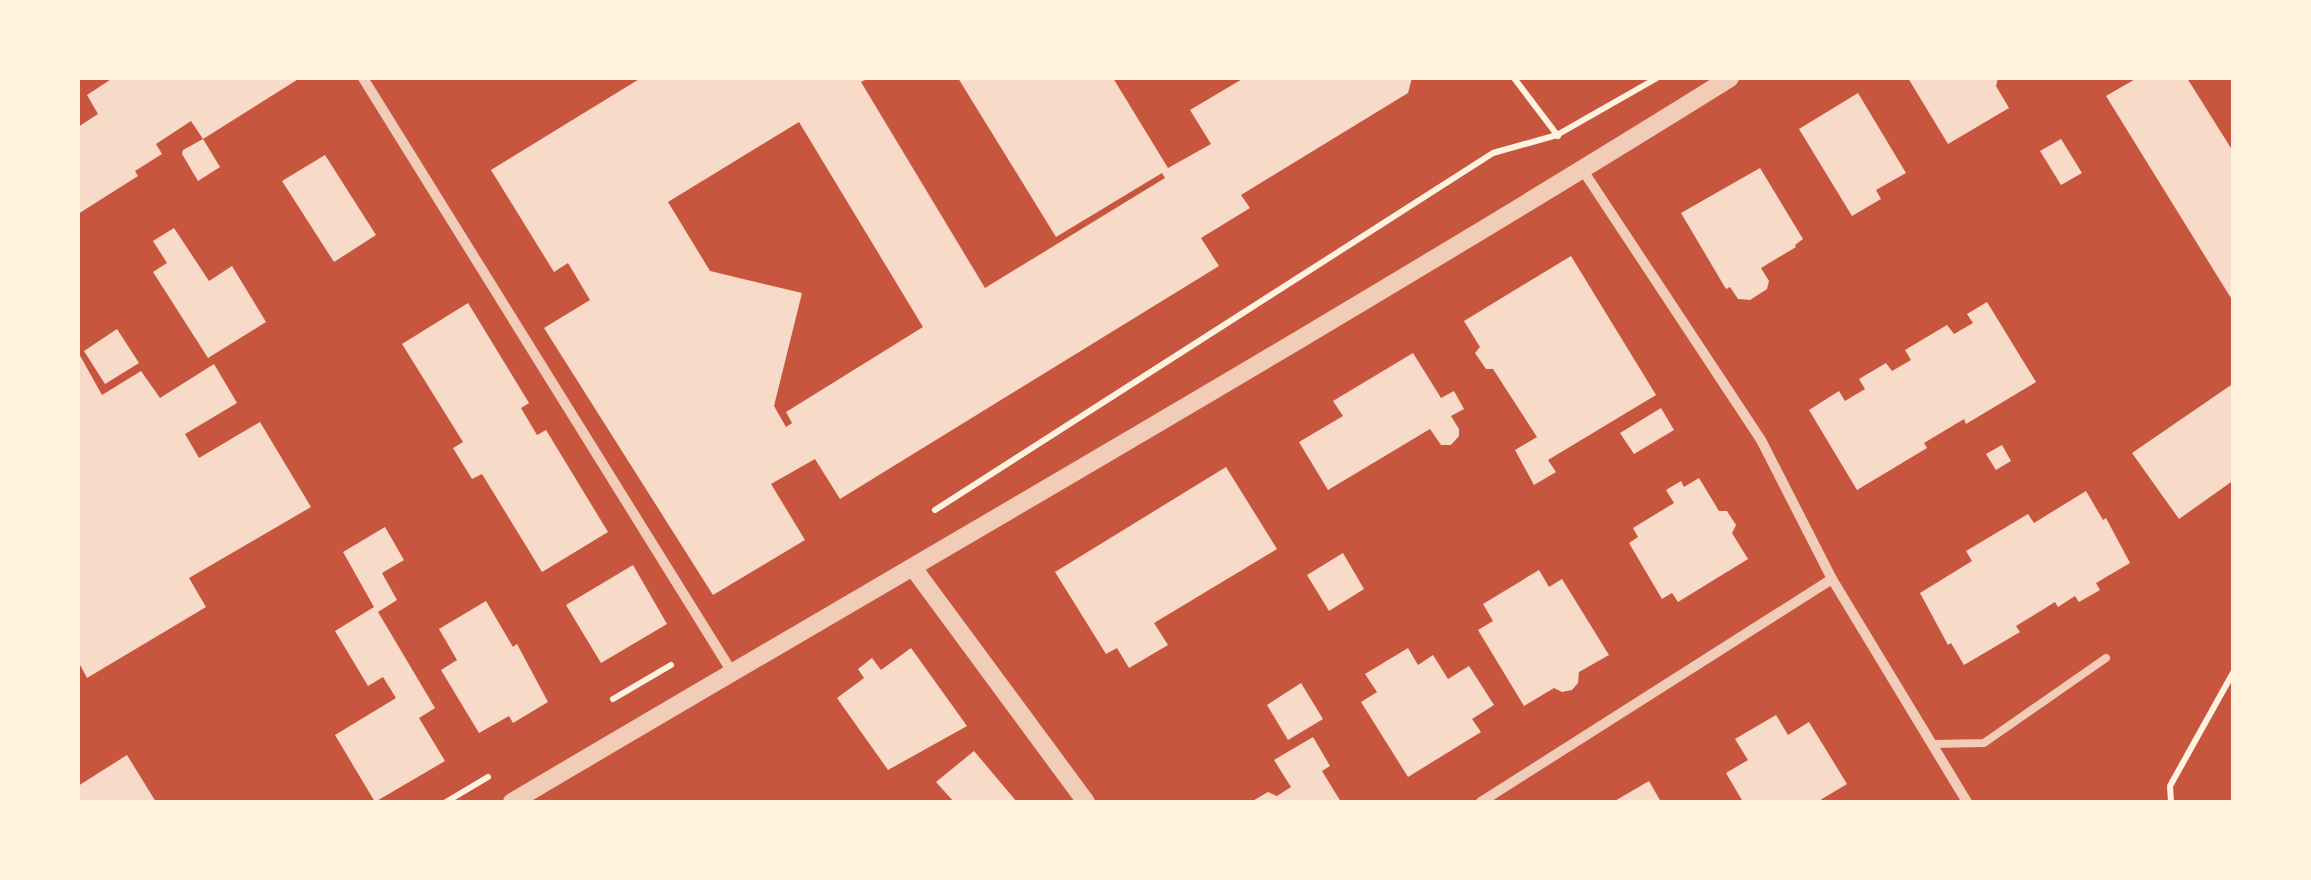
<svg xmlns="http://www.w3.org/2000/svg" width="2311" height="880" viewBox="0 0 2311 880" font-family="Jost,sans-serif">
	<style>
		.building { fill: #f7dbc8; fill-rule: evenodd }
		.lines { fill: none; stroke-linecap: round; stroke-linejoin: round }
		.path { stroke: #fff3e0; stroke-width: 6 }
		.service { stroke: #f1ccb7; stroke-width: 8 }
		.minor { stroke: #f1ccb7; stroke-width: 10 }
		.tertiary { stroke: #f1ccb7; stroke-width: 18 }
	</style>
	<rect width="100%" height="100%" fill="#c8553d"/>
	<!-- building -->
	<g class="building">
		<polygon points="113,78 300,78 203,139 191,121 156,144 162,154 135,171 138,176 78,214 78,127 98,114 87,95"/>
		<path d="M641 78H869L861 82 985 288 1165 178 1162 173 1056 237 958 78H1113L1168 168 1211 144 1190 110 1244 78H1412L1408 93 1241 195 1250 208 1201 238 1219 266 840 499 815 459 771 484 805 540 713 595 544 328 590 300 568 263 554 272 491 170ZM799 122 923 327 786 412 792 423 786 427 774 406 802 293 710 271 668 202Z"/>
		<polygon points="1908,78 1998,78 1996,86 2009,108 1948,144"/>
		<polygon points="2137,78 2187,78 2234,153 2234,303 2106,96"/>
		<polygon points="1858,93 1906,173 1876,190 1881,199 1852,216 1799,129"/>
		<polygon points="203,139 220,167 198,181 182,154 183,150"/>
		<polygon points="2061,139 2082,173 2061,185 2040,151"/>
		<polygon points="325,155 376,235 334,262 282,181"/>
		<polygon points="1760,168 1803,239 1795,245 1796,247 1761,268 1769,281 1767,289 1750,300 1738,299 1730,287 1726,289 1681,213"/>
		<polygon points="174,228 209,281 232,266 266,322 208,358 153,272 167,263 153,241"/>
		<polygon points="1571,256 1656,395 1548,460 1556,472 1534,485 1515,450 1537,437 1493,369 1486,369 1475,353 1480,347 1464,321"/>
		<polygon points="1987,302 2036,382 1966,424 1964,419 1924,443 1927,448 1857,490 1809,410 1839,391 1845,401 1865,389 1859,379 1886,363 1892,371 1911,360 1905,350 1947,325 1954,334 1973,323 1967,314"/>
		<polygon points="468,303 529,403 521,408 537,435 546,430 608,532 542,572 482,474 472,479 453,448 463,442 402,344"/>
		<polygon points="117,329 139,363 105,384 84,351"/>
		<polygon points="78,352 102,395 141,371 160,398 214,364 237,403 185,434 199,458 260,422 311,507 189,578 206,607 87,678 78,661"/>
		<polygon points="1413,353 1441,398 1454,391 1464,409 1451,416 1459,429 1459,436 1451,445 1441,445 1430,429 1328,490 1299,442 1343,416 1333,401"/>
		<polygon points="2234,383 2234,480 2179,519 2132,453"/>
		<polygon points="1661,408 1674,430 1634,454 1620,433"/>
		<polygon points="2002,445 2011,461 1996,470 1986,454"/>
		<polygon points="1226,467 1277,549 1154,623 1168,645 1129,668 1117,648 1106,654 1055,572"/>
		<polygon points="1699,478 1719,511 1727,511 1736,525 1732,533 1748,559 1678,602 1672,593 1662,599 1629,543 1638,537 1633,528 1674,503 1666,490 1681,481 1684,487"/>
		<polygon points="2086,491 2103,520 2106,518 2130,563 2096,583 2100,590 2079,602 2075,596 2058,607 2055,602 2016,626 2020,632 1964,665 1951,643 1948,645 1920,593 1972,561 1966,551 2028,514 2034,523"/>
		<polygon points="385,527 404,560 382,573 397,600 378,612 435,708 419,718 445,761 375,802 335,735 396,698 383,677 368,686 335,631 374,607 343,552"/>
		<polygon points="1343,553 1364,589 1329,611 1307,575"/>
		<polygon points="633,565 667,624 601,663 566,605"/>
		<polygon points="1539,570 1549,587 1562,579 1609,655 1579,672 1578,683 1572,690 1562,692 1554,688 1524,706 1478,630 1493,621 1483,604"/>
		<polygon points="486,601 513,647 517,644 548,702 513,723 509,716 479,733 441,670 457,660 439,629"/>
		<polygon points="911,648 967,726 888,770 837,698 864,678 858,669 872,658 881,670"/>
		<polygon points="1408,648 1418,665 1433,655 1448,679 1469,666 1494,705 1472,719 1481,732 1408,777 1361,702 1377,692 1365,674"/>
		<polygon points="1301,683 1323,719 1288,740 1267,705"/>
		<polygon points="1776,715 1788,735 1809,722 1847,784 1817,802 1743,802 1726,773 1748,760 1735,739"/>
		<polygon points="1313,737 1330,766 1322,771 1341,802 1251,802 1268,792 1277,796 1291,787 1274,760"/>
		<polygon points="974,751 1017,802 954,802 936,782"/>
		<polygon points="127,755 156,802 78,802 78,786"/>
		<polygon points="1649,781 1661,802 1613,802"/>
	</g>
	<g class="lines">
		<!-- path -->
		<g class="path">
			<polyline points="1514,78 1558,136"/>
			<polyline points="935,510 1493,153 1557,135 1657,78"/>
			<polyline points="613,699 671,665"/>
			<polyline points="446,802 488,777"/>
			<polyline points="2171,802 2170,786 2234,671"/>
		</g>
		<!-- service -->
		<polyline class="service" points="1933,744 1984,743 2106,658"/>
		<!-- minor -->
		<g class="minor">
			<polyline points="363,78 732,672"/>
			<polyline points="1582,169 1761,440 1832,579 1967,802"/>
			<polyline points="1481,802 1832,579"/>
		</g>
		<!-- tertiary -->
		<g class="tertiary">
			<polyline points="914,569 1086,802"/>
			<path d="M512 802C918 562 1329 328 1730 78"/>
		</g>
	</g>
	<!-- border -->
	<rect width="2311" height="880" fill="none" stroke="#fff3e0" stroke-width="160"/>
</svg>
